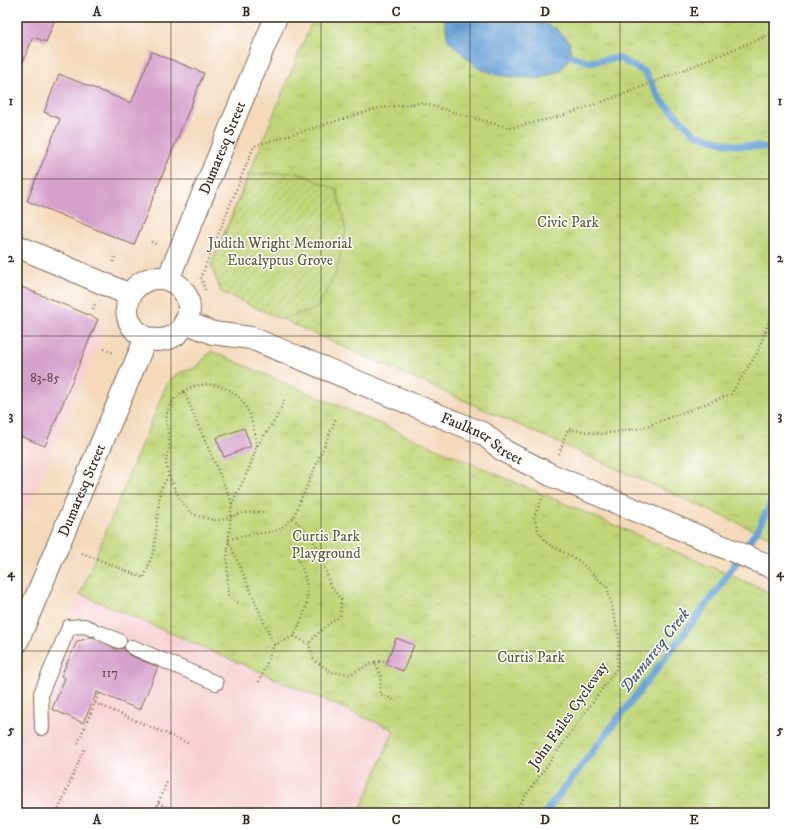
<svg xmlns="http://www.w3.org/2000/svg" width="791" height="830" viewBox="0 0 791 830" font-family="'IM FELL DW Pica',serif">
	<style>
		.built { fill: #f7cfd2 }
		.grass { fill: url(#grass-tufts); stroke: #7e804b }
		.garden { fill: url(#garden-furrows); stroke: #7e804b }
		.water { fill: url(#water-ripples); stroke: #4f6478 }
		.lines { fill: none; stroke-linecap: round; stroke-linejoin: round }
		.stream { stroke: #639fd3; stroke-width: 7 }
		.building { fill: #d5a0cb }
		.service-casing { stroke: #7c6755; stroke-width: 16 }
		.minor-casing { stroke: #7c6755; stroke-width: 24 }
		.path { stroke: #7c6755; stroke-width: 2.5; stroke-dasharray: 1 3; stroke-linecap: butt }
		.service { stroke: #fff; stroke-width: 14 }
		.minor { stroke: #fff; stroke-width: 22 }
		.grid { fill: none; stroke: #3b2a1e; stroke-width: 1; stroke-opacity: 0.55 }
		.labels { text-anchor: middle; stroke-width: 3; stroke-linejoin: round; paint-order: stroke }
		.number-label { font-size: 13px; fill: #624849 }
		.street-label { font-size: 15px; fill: #3b2a1e; stroke: #fff }
		.park-label { font-size: 15px; fill: #635d39; stroke: #fff }
		.water-label { font-size: 16px; font-style: italic; fill: #4d5f6f; stroke: #fff }
		.neatline { fill: none; stroke: #3b2a1e; stroke-width: 1.5 }
		.grid-label { font-size: 13px; text-anchor: middle; font-weight: bold; fill: #3b2a1e }
	</style>
	<defs>
		<pattern id="grass-tufts" width="24" height="20" patternUnits="userSpaceOnUse"><rect width="24" height="20" fill="#c1d578"/><path d="M3 7l-1-3M5 7V3M7 7l1-3M15 17l-1-3M17 17v-4M19 17l1-3" fill="none" stroke="#a7b767"/></pattern>
		<pattern id="garden-furrows" width="10" height="10" patternUnits="userSpaceOnUse"><rect width="10" height="10" fill="#c1d578"/><path d="M-1 1l2-2M0 10L10 0M9 11l2-2" fill="none" stroke="#a7b767"/></pattern>
		<pattern id="water-ripples" width="26" height="14" patternUnits="userSpaceOnUse"><rect width="26" height="14" fill="#639fd3"/><path d="M2 4q2-2 4 0t4 0M15 11q2-2 4 0t4 0" fill="none" stroke="#5382ab"/></pattern>
	</defs>
	<rect width="100%" height="100%" fill="#fff"/>
	<filter id="ink" filterUnits="userSpaceOnUse"><feTurbulence type="fractalNoise" baseFrequency=".025" numOctaves="2"/><feDisplacementMap in="SourceGraphic" scale="8" xChannelSelector="R" yChannelSelector="G"/><feConvolveMatrix kernelMatrix="1 2 1 2 8 2 1 2 1" color-interpolation-filters="sRGB"/></filter>
	<filter id="wash" filterUnits="userSpaceOnUse"><feTurbulence type="fractalNoise" baseFrequency=".012" numOctaves="4" result="noise"/><feDisplacementMap in="SourceGraphic" scale="16" xChannelSelector="R" yChannelSelector="G"/><feGaussianBlur stdDeviation="0.9" result="paint"/><feColorMatrix in="noise" values="0 0 0 0 0 0 0 0 0 0 0 0 0 0 0 0 0 1.4 0 .05"/><feComposite in="paint" operator="in"/></filter>
	<g filter="url(#wash)">
		<rect width="100%" height="100%" fill="#f4d9bb"/>
		<!-- built -->
		<g class="built">
			<polygon points="17,285 98,319 104,331 17,534"/>
			<polygon points="80,594 394,730 359,813 17,813 17,741"/>
		</g>
		<!-- grass -->
		<g class="grass">
			<polygon points="314,17 774,17 774,539 221,292 211,265"/>
			<polygon points="211,351 774,594 774,813 359,813 394,730 80,594 168,381 181,372 196,368"/>
		</g>
		<!-- garden -->
		<polygon class="garden" points="296,172 337,190 346,231 336,274 316,309 281,319 221,292 211,265 249,175"/>
		<!-- water -->
		<polygon class="water" points="444,17 530,17 557,29 569,41 571,56 560,71 539,79 502,76 479,69 448,40"/>
		<g class="lines">
			<!-- stream -->
			<g class="stream">
				<polyline points="571,56 590,62 618,58 645,72 660,99 695,134 733,145 774,148"/>
				<polyline points="545,813 717,591 759,527 774,497"/>
			</g>
		</g>
		<g id="blocks">
			<!-- building -->
			<g class="building">
				<polygon points="17,17 56,17 46,42 33,37 18,74"/>
				<polygon points="152,52 204,73 134,245 27,201 60,119 44,112 59,74 131,103"/>
				<polygon points="17,285 98,319 45,446 17,435"/>
				<polygon points="244,428 251,446 224,457 216,438"/>
				<polygon points="89,637 94,637 116,649 124,648 129,655 158,667 140,710 97,692 83,723 52,709 65,678 61,676 77,641 88,639"/>
				<polygon points="396,638 414,645 403,671 386,664"/>
			</g>
		</g>
	</g>
	<g filter="url(#ink)">
		<use href="#blocks" fill-opacity="0" stroke="#7c6755" stroke-width="1"/>
		<g class="lines">
			<defs>
				<g id="service">
					<polyline points="101,633 119,641"/>
					<polyline points="132,647 216,683"/>
					<polyline points="42,728 41,693 69,627 84,626 92,629"/>
				</g>
				<g id="minor">
					<polyline points="17,246 130,295"/>
					<circle cx="158" cy="309" r="31"/>
					<path id="s1" d="M168 279 276 17"/>
					<path id="s2" d="M185 322 213 333 251 338 484 434 504 451 551 475 774 568"/>
					<path id="s3" d="M17 642 146 338"/>
				</g>
			</defs>
			<!-- service casing -->
			<use href="#service" class="service-casing"/>
			<!-- minor casing -->
			<use href="#minor" class="minor-casing"/>
			<!-- path -->
			<g class="path">
				<polyline points="151,242 158,245"/>
				<polyline points="113,262 116,255"/>
				<polyline points="205,290 201,277 254,146 379,108 421,103 510,128 562,116 624,94 774,33"/>
				<polyline points="93,309 95,304"/>
				<polyline points="104,349 114,353"/>
				<polyline points="184,392 232,503"/>
				<path d="M257 446C255 435 253 422 248 411 236 382 193 374 173 401 161 418 169 428 169 445 169 451 166 457 166 463 167 475 181 506 192 513 197 516 209 519 215 520 224 521 233 515 241 514 249 512 258 512 266 512"/>
				<polyline points="559,454 568,429 602,434 642,428 731,394 757,353 774,309"/>
				<path d="M293 518 307 532 320 551 330 585 341 599 340 616C328 624 318 632 309 644"/>
				<polyline points="82,553 144,578 154,550 160,491 168,476"/>
				<polyline points="238,603 228,595 227,559 232,503 249,469 257,446 275,420 286,398"/>
				<polyline points="294,636 309,644 314,660 331,672 350,674 375,662 381,676 380,694 396,701"/>
				<path d="M274 645 294 636C313 599 311 587 294 549"/>
				<polyline points="375,662 387,661"/>
				<polyline points="259,682 274,645 228,539 279,530 293,518 336,419"/>
				<polyline points="95,703 190,744"/>
				<polyline points="78,743 99,693"/>
				<polyline points="158,803 180,813"/>
				<polyline points="57,813 85,747"/>
				<polyline points="154,813 167,782"/>
				<polyline points="513,813 617,668 619,636 607,587 579,561 547,543 538,531 534,517 543,496"/>
			</g>
			<!-- service -->
			<use href="#service" class="service"/>
			<!-- minor -->
			<use href="#minor" class="minor"/>
		</g>
	</g>
	<!-- grid -->
	<path class="grid" d="M171 17V813M321 17V813M470 17V813M620 17V813M17 179H774M17 336H774M17 494H774M17 651H774"/>
	<g class="labels">
		<!-- number labels -->
		<g class="number-label">
			<text x="45" y="382">83-85</text>
			<text x="110" y="677">117</text>
		</g>
		<!-- street labels -->
		<g class="street-label">
			<text dy="5" stroke="none"><textPath href="#s1" startOffset="142">Dumaresq Street</textPath></text>
			<text dy="5" stroke="none"><textPath href="#s2" startOffset="321">Faulkner Street</textPath></text>
			<text dy="5" stroke="none"><textPath href="#s3" startOffset="165">Dumaresq Street</textPath></text>
			<text transform="translate(568 715) rotate(-55)" y="5">John Failes Cycleway</text>
		</g>
		<!-- park labels -->
		<g class="park-label">
			<text x="568" y="227">Civic Park</text>
			<text x="280" y="248">Judith Wright Memorial<tspan x="280" dy="17">Eucalyptus Grove</tspan></text>
			<text x="326" y="541">Curtis Park<tspan x="326" dy="17">Playground</tspan></text>
			<text x="531" y="662">Curtis Park</text>
		</g>
		<!-- water labels -->
		<g class="water-label">
			<text transform="translate(654 650) rotate(-52)" y="6">Dumaresq Creek</text>
		</g>
	</g>
	<!-- margin -->
	<rect width="791" height="830" fill="none" stroke="#fff" stroke-width="44"/>
	<rect x="22" y="22" width="747" height="786" class="neatline"/>
	<g class="grid-label">
		<text x="97" y="16">A</text>
		<text x="246" y="16">B</text>
		<text x="396" y="16">C</text>
		<text x="545" y="16">D</text>
		<text x="694" y="16">E</text>
		<text x="11" y="105">1</text>
		<text x="780" y="105">1</text>
		<text x="11" y="262">2</text>
		<text x="780" y="262">2</text>
		<text x="11" y="420">3</text>
		<text x="780" y="420">3</text>
		<text x="11" y="577">4</text>
		<text x="780" y="577">4</text>
		<text x="11" y="734">5</text>
		<text x="780" y="734">5</text>
		<text x="97" y="824">A</text>
		<text x="246" y="824">B</text>
		<text x="396" y="824">C</text>
		<text x="545" y="824">D</text>
		<text x="694" y="824">E</text>
	</g>
</svg>
